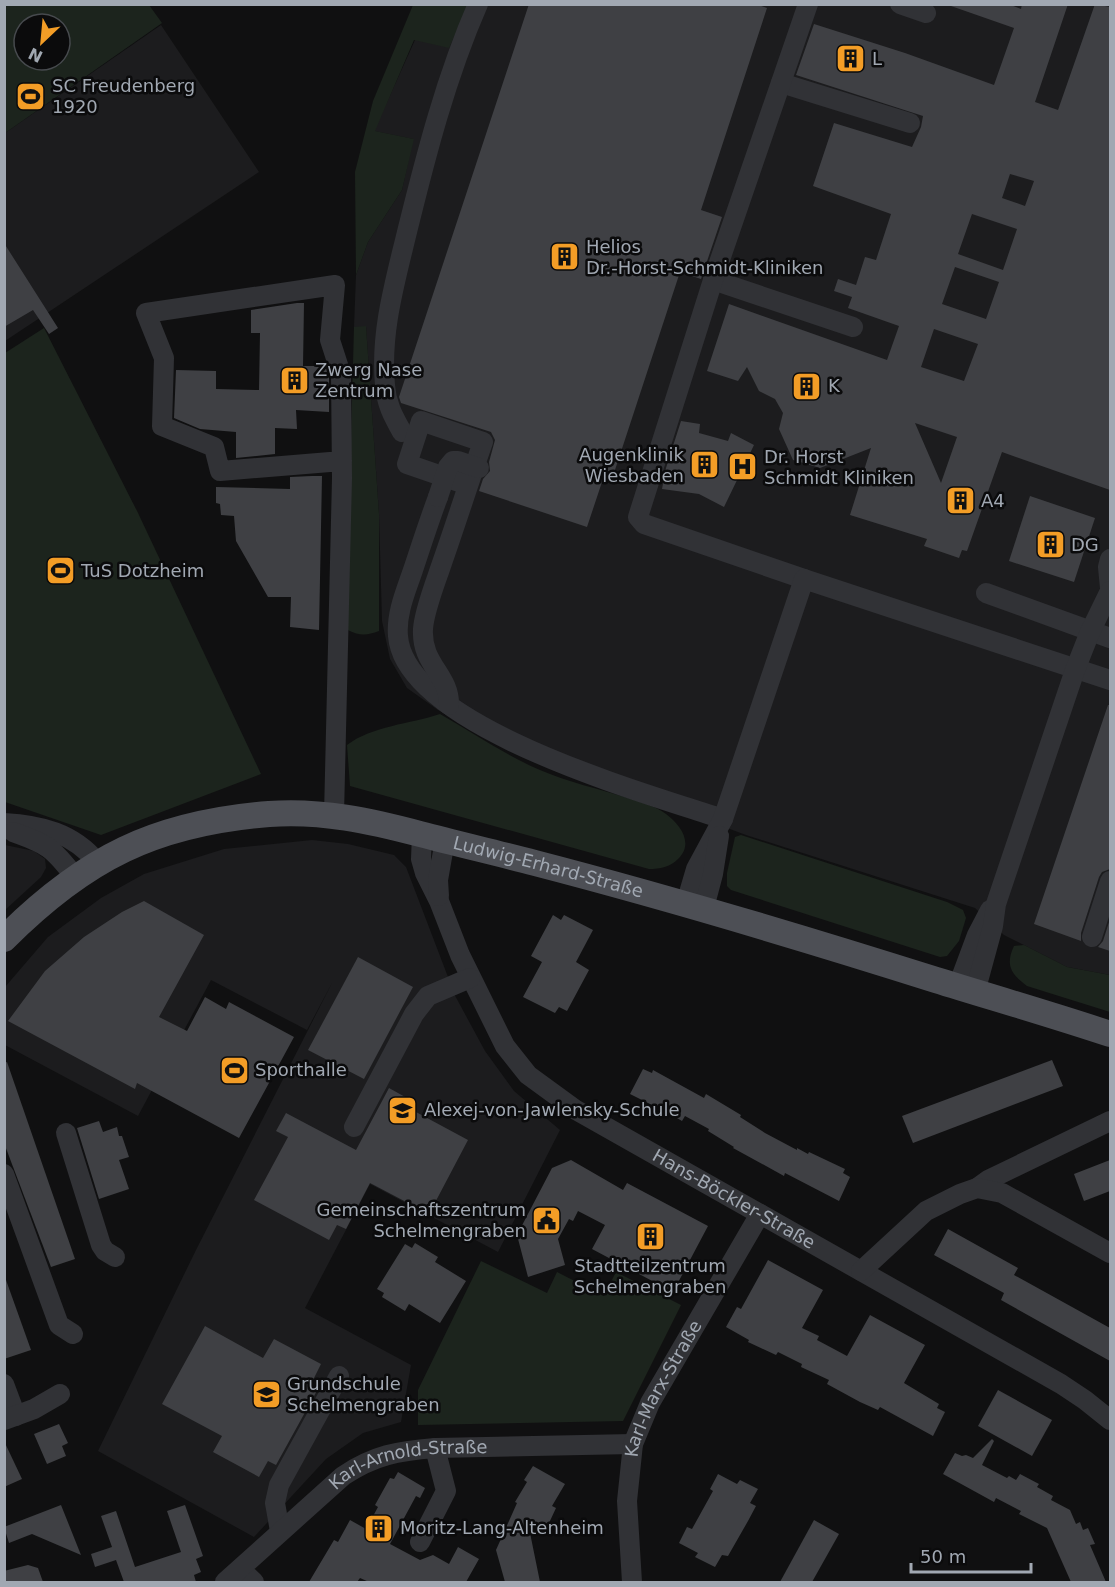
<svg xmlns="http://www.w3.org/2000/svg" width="1115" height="1587" viewBox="0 0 1115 1587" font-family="'DejaVu Sans',sans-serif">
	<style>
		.built { fill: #1c1c1e }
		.green { fill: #1c241d; fill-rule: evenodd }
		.building { fill: #3f4044; fill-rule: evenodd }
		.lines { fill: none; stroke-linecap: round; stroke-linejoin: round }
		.minor { stroke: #313236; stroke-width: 20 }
		.major { stroke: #4d4f55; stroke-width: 26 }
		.minor-bridge { stroke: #313236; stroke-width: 20 }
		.labels { text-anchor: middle; stroke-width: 5; stroke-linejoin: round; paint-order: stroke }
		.poi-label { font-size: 18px; fill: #a1a8b2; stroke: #0b0b0c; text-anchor: start }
		.street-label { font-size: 18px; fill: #a1a8b2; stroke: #0b0b0c }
	</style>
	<rect width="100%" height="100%" fill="#101011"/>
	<!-- built -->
	<g class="built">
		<polygon points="468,5 1110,5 1110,975 1067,967 1004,935 975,908 746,835 487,739 438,710 407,688 390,659 382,621 379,514 366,327 354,327 356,275 368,242 402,190 413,139 374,131 415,40"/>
		<polygon points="161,25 259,172 5,341 5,133"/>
		<polygon points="312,840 348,844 394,855 406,867 448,977 441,980 446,979 485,1051 514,1091 560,1130 498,1252 370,1184 305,1308 411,1365 401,1422 363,1433 326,1459 254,1537 98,1451 196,1250 333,981 307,1030 211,980 138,1116 5,1045 5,987 48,937 101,898 144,874 224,849"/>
		<polygon points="5,845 34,851 45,859 46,868 41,877 5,910"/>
	</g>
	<!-- green -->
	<g class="green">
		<path d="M4 5H149L162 23 5 133ZM24 24H60V60H24Z"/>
		<polygon points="413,5 468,5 449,48 414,40 375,131 414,139 402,190 368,242 356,275 355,172 373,101"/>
		<path d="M366 326 379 514V631C366 636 359 636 346 629L354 327Z"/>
		<polygon points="44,328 138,513 261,774 101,835 5,802 5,353"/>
		<path d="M440 714C473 733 505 755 540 770 568 782 599 789 628 798 640 802 656 806 666 814 681 825 694 844 678 859 670 867 660 869 649 869L350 786 347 745C372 726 410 724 440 714Z"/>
		<polygon points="741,835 947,902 963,910 966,918 959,941 947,956 940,957 731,890 727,886 727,873 735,837"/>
		<path d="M1024 945 1067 967 1110 975V1012L1027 986C1011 974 1005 965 1014 946Z"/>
		<polygon points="481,1261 547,1293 557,1272 604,1296 616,1272 681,1305 623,1421 418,1425 418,1390"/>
	</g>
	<!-- building -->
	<g class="building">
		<polygon points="529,4 756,4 767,8 701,210 722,217 701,279 680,272 614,473 606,470 587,527 479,491 483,479 490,471 489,462 495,440 491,432 401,403 399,397"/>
		<path d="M952 4H1008L1021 9 1022 4H1068L1035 102 1058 110 1095 4 1110 7V490L1002 452 967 551 962 550 959 558 924 546 927 539 850 515 871 448 820 468 793 460 779 429 783 413 775 399 759 391 747 367 738 381 707 371 729 304 887 360 899 326 848 308 852 297 834 291 838 279 856 285 865 257 876 260 891 214 813 186 834 123 912 147 921 127 923 116 796 75 814 24 905 53 994 85 1014 28 951 6ZM1010 174 1034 181 1025 206 1002 198ZM972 214 1017 229 1003 270 958 254ZM955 267 999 282 986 319 942 304ZM934 329 978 344 964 381 921 367ZM915 423 957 437 941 483Z"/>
		<polygon points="4,243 58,328 49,334 33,310 4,327"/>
		<polygon points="297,303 304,303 303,366 326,366 329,376 329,412 296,410 297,429 275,428 275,454 236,458 236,432 200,429 174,418 176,370 216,371 216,389 259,390 260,333 251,333 251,310"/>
		<polygon points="681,421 700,424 699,433 728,441 731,433 754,445 724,507 699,494 662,489 666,468"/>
		<polygon points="312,476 322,476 319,630 290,627 291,597 268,597 236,541 234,516 221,515 220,504 216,503 216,487 290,489 290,477"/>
		<polygon points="1030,496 1095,518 1074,582 1009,561"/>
		<polygon points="1108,705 1110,705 1110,869 1102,872 1099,877 1081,933 1081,941 1034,924"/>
		<polygon points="144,901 204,935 159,1017 187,1031 205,997 226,1009 229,1002 294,1037 239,1138 137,1083 135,1089 8,1021 45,971 84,937 122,912"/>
		<polygon points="553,915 561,920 564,915 593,930 576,962 589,970 567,1011 559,1007 555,1013 523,997 542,962 531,956"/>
		<polygon points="1110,919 1110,951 1098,947 1103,941"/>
		<polygon points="358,957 413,987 364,1079 308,1050"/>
		<polygon points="1052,1060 1063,1086 913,1143 902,1116"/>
		<polygon points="7,1062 75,1259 51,1267 4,1143 4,1063"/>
		<polygon points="643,1069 652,1073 653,1070 704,1098 706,1094 741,1115 740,1117 765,1133 797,1150 797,1148 808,1154 809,1152 845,1169 843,1173 850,1177 839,1201 785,1173 784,1176 766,1166 733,1148 734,1147 708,1131 709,1129 685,1116 682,1121 665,1111 664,1114 653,1108 654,1106 630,1094"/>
		<polygon points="389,1088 407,1098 403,1105 468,1140 429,1214 370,1183 346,1229 337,1225 329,1240 254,1200 288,1137 276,1131 286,1113 356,1150"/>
		<polygon points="99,1121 103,1132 117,1127 119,1136 122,1136 129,1157 119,1160 129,1189 99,1199 77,1128"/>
		<polygon points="571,1160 623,1190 627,1183 708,1226 673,1292 592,1249 605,1225 578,1211 573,1221 569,1219 558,1239 565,1265 528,1277 517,1235 552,1168"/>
		<polygon points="1110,1160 1110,1191 1084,1201 1074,1174"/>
		<polygon points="948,1229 1018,1268 1014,1275 1110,1328 1110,1361 1001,1300 1004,1293 934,1255"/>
		<polygon points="415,1243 438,1257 435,1262 466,1281 440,1323 409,1304 405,1311 382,1297 384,1293 377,1289 405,1244 412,1248"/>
		<polygon points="768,1260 823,1290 802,1328 819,1336 817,1340 847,1356 870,1315 925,1345 904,1383 939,1404 937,1408 945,1412 933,1436 880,1407 878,1410 860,1402 827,1384 829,1380 801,1367 802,1364 778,1352 776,1355 748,1342 749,1340 726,1327 737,1307 741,1309"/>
		<polygon points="4,1280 6,1280 31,1350 4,1359"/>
		<polygon points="205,1326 263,1358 274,1339 321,1364 312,1382 319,1387 276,1465 268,1461 259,1477 213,1452 222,1436 162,1404"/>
		<polygon points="998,1390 1052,1420 1032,1456 978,1426"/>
		<polygon points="59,1424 68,1443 62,1446 66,1456 47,1464 34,1434"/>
		<polygon points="992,1439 994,1441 982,1465 1007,1478 1009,1476 1016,1480 1020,1474 1039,1484 1037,1487 1053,1496 1051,1500 1070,1510 1076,1524 1080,1522 1083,1530 1088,1528 1095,1544 1090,1545 1106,1582 1071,1582 1047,1528 1019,1514 1021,1511 996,1498 994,1502 943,1474 955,1453 962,1456 966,1455 973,1458"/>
		<polygon points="4,1441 22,1479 4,1487"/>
		<polygon points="533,1466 565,1484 552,1506 556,1508 543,1536 529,1528 540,1582 505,1582 496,1550 517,1503 515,1502 527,1482 524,1480"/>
		<polygon points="398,1472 425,1488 420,1498 416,1496 390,1544 420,1560 433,1555 449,1564 458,1547 479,1559 466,1582 369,1582 360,1578 357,1582 309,1582 334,1540 338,1542 350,1520 366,1529 378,1507 375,1505 390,1478 394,1479"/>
		<polygon points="718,1474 737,1484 740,1480 758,1489 750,1503 756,1506 748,1521 728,1556 722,1555 715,1567 695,1557 698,1553 679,1543 687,1527 692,1529 713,1491 710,1489"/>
		<polygon points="61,1505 81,1555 32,1534 9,1543 4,1527"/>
		<polygon points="185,1505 203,1556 196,1559 201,1572 194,1575 196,1582 124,1582 116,1560 95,1567 91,1554 112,1547 101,1516 116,1511 135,1567 181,1552 167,1511"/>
		<polygon points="814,1520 839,1534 812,1582 780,1582"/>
		<polygon points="28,1565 38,1568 43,1582 4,1582 4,1571"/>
	</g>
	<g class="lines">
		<!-- minor -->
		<g class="minor">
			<polyline points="900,4 926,13"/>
			<polyline points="781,83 910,123"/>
			<polyline points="713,280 853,327"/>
			<path d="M402 432C393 416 386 403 385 385 380 333 395 282 407 232 426 155 446 77 478 4"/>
			<path d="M438 497C429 521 421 546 413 570 406 591 396 613 398 636 405 727 649 794 723 819"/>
			<polyline points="1110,559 1108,567 1110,588"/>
			<polyline points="804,579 644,524 638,517 713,280 808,4"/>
			<polyline points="986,593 1110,638"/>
			<path d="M449 705C450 675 421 665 423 629 424 611 436 581 442 563 456 523 469 482 483 442L421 421 407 464 468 485"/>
			<polyline points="334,815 342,478 341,374 330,340 335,285 146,313 164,358 162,426 214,447 220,471 342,461"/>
			<path d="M4 823C41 825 73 833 97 862"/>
			<path d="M13 832C47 844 53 848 75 877"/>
			<path id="s1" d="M422 834 421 859 425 873 439 901 460 955 505 1046 528 1075 576 1110 1061 1384 1085 1400 1110 1420"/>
			<polyline points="439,896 438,880 445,840"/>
			<polyline points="686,903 696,869 723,819 804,579 1110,680"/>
			<polyline points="704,908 713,874 719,836"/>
			<polyline points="1092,937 1110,881"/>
			<polyline points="958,986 977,935 990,910"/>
			<polyline points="975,992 993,926 996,904 1075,670 1090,632 1110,591"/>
			<polyline points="354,1127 414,1014 428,996 470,978"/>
			<polyline points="66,1133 101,1245 105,1251 115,1257"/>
			<polyline points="4,1174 59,1325 73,1334"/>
			<polyline points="977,1188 988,1180 1110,1121"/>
			<polyline points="861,1271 926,1211 960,1194 977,1188 1002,1193 1110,1253"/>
			<polyline points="4,1384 16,1416"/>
			<polyline points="4,1420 34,1409 60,1394"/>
			<polyline points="280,1531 275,1503 279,1485 339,1376"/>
			<polyline points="420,1542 446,1491 435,1448"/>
			<polyline points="240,1569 254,1582"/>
			<path id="s2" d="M225 1582 343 1476C374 1455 398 1451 435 1448L633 1444"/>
			<path id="s3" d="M632 1582 627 1501 633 1444 650 1403 760 1214"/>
		</g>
		<!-- major -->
		<path class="major" id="s4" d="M4 939C85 858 155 823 269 814 321 810 371 821 420 834 458 844 497 853 535 863 670 898 803 938 936 980 994 998 1053 1015 1110 1034"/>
		<!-- minor-bridge -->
		<polyline class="minor-bridge" points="438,497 448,467 453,461 458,461 479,468"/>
	</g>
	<!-- icons -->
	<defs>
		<symbol id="building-square" viewBox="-11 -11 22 22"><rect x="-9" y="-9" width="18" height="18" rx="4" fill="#f39d26" stroke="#0b0b0c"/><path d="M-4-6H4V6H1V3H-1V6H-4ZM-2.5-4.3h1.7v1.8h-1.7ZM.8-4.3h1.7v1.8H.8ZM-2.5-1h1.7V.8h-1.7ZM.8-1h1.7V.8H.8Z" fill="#111"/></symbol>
		<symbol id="stadium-square" viewBox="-11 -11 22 22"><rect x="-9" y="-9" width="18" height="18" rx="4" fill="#f39d26" stroke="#0b0b0c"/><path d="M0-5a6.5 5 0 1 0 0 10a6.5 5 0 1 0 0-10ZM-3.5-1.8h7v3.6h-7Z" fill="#111"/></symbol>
		<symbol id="hospital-square" viewBox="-11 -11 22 22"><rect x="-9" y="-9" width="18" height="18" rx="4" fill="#f39d26" stroke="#0b0b0c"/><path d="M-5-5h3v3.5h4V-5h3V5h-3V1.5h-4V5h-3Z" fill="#111"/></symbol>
		<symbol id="school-square" viewBox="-11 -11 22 22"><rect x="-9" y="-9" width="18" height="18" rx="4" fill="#f39d26" stroke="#0b0b0c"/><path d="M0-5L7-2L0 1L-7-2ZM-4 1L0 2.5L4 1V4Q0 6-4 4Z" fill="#111"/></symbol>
		<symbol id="civic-square" viewBox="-11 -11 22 22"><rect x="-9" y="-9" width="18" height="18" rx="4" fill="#f39d26" stroke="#0b0b0c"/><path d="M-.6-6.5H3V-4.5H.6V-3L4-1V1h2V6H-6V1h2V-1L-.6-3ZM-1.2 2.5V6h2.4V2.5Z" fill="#111"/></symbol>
	</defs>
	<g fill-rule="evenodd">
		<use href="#building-square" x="834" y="42" width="33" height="33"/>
		<use href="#stadium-square" x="14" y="80" width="33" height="33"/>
		<use href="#building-square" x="548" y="240" width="33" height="33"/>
		<use href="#building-square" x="278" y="364" width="33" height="33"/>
		<use href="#building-square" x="790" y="370" width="33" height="33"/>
		<use href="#building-square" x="688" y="448" width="33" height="33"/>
		<use href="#hospital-square" x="726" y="450" width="33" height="33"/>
		<use href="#building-square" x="944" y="484" width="33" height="33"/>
		<use href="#building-square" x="1034" y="528" width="33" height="33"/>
		<use href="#stadium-square" x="44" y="554" width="33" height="33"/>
		<use href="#stadium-square" x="218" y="1054" width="33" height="33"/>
		<use href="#school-square" x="386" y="1094" width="33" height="33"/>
		<use href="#civic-square" x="530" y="1204" width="33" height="33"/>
		<use href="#building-square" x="634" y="1220" width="33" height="33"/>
		<use href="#school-square" x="250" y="1378" width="33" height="33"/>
		<use href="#building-square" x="362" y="1512" width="33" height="33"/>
	</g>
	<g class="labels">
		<!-- poi labels -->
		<g class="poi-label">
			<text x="872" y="65">L</text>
			<text x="52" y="92">SC Freudenberg<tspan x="52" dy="21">1920</tspan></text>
			<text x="586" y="253">Helios<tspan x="586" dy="21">Dr.-Horst-Schmidt-Kliniken</tspan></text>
			<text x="315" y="376">Zwerg Nase<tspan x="315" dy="21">Zentrum</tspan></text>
			<text x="828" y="392">K</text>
			<text x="684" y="461" text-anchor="end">Augenklinik<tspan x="684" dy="21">Wiesbaden</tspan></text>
			<text x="764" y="463">Dr. Horst<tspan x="764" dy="21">Schmidt Kliniken</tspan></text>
			<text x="981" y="507">A4</text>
			<text x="1071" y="551">DG</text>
			<text x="81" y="577">TuS Dotzheim</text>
			<text x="255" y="1076">Sporthalle</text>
			<text x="424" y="1116">Alexej-von-Jawlensky-Schule</text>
			<text x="526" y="1216" text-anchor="end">Gemeinschaftszentrum<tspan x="526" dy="21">Schelmengraben</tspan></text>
			<text x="650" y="1272" text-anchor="middle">Stadtteilzentrum<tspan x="650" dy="21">Schelmengraben</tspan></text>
			<text x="287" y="1390">Grundschule<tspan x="287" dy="21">Schelmengraben</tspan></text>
			<text x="400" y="1534">Moritz-Lang-Altenheim</text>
		</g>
		<!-- street labels -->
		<g class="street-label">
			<text dy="6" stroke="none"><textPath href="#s4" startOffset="586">Ludwig-Erhard-Straße</textPath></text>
			<text dy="6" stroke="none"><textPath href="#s1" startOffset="508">Hans-Böckler-Straße</textPath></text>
			<text dy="6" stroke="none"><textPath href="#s3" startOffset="201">Karl-Marx-Straße</textPath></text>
			<text dy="6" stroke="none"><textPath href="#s2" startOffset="226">Karl-Arnold-Straße</textPath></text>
		</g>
	</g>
	<!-- border -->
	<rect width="1115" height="1587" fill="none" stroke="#a1a8b2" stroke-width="12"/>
	<!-- north arrow -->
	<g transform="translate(42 42) rotate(206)"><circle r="28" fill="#0b0b0c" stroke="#474a4e" stroke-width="1.5"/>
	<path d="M0-4.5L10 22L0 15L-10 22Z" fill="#f39d26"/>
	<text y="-9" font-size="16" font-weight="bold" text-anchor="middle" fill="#a1a8b2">N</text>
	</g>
	<!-- scale -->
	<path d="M911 1563v9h120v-9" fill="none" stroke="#a1a8b2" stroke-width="3"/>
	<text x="920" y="1563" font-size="18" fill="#a1a8b2" stroke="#0b0b0c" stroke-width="4.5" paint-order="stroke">50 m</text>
</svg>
